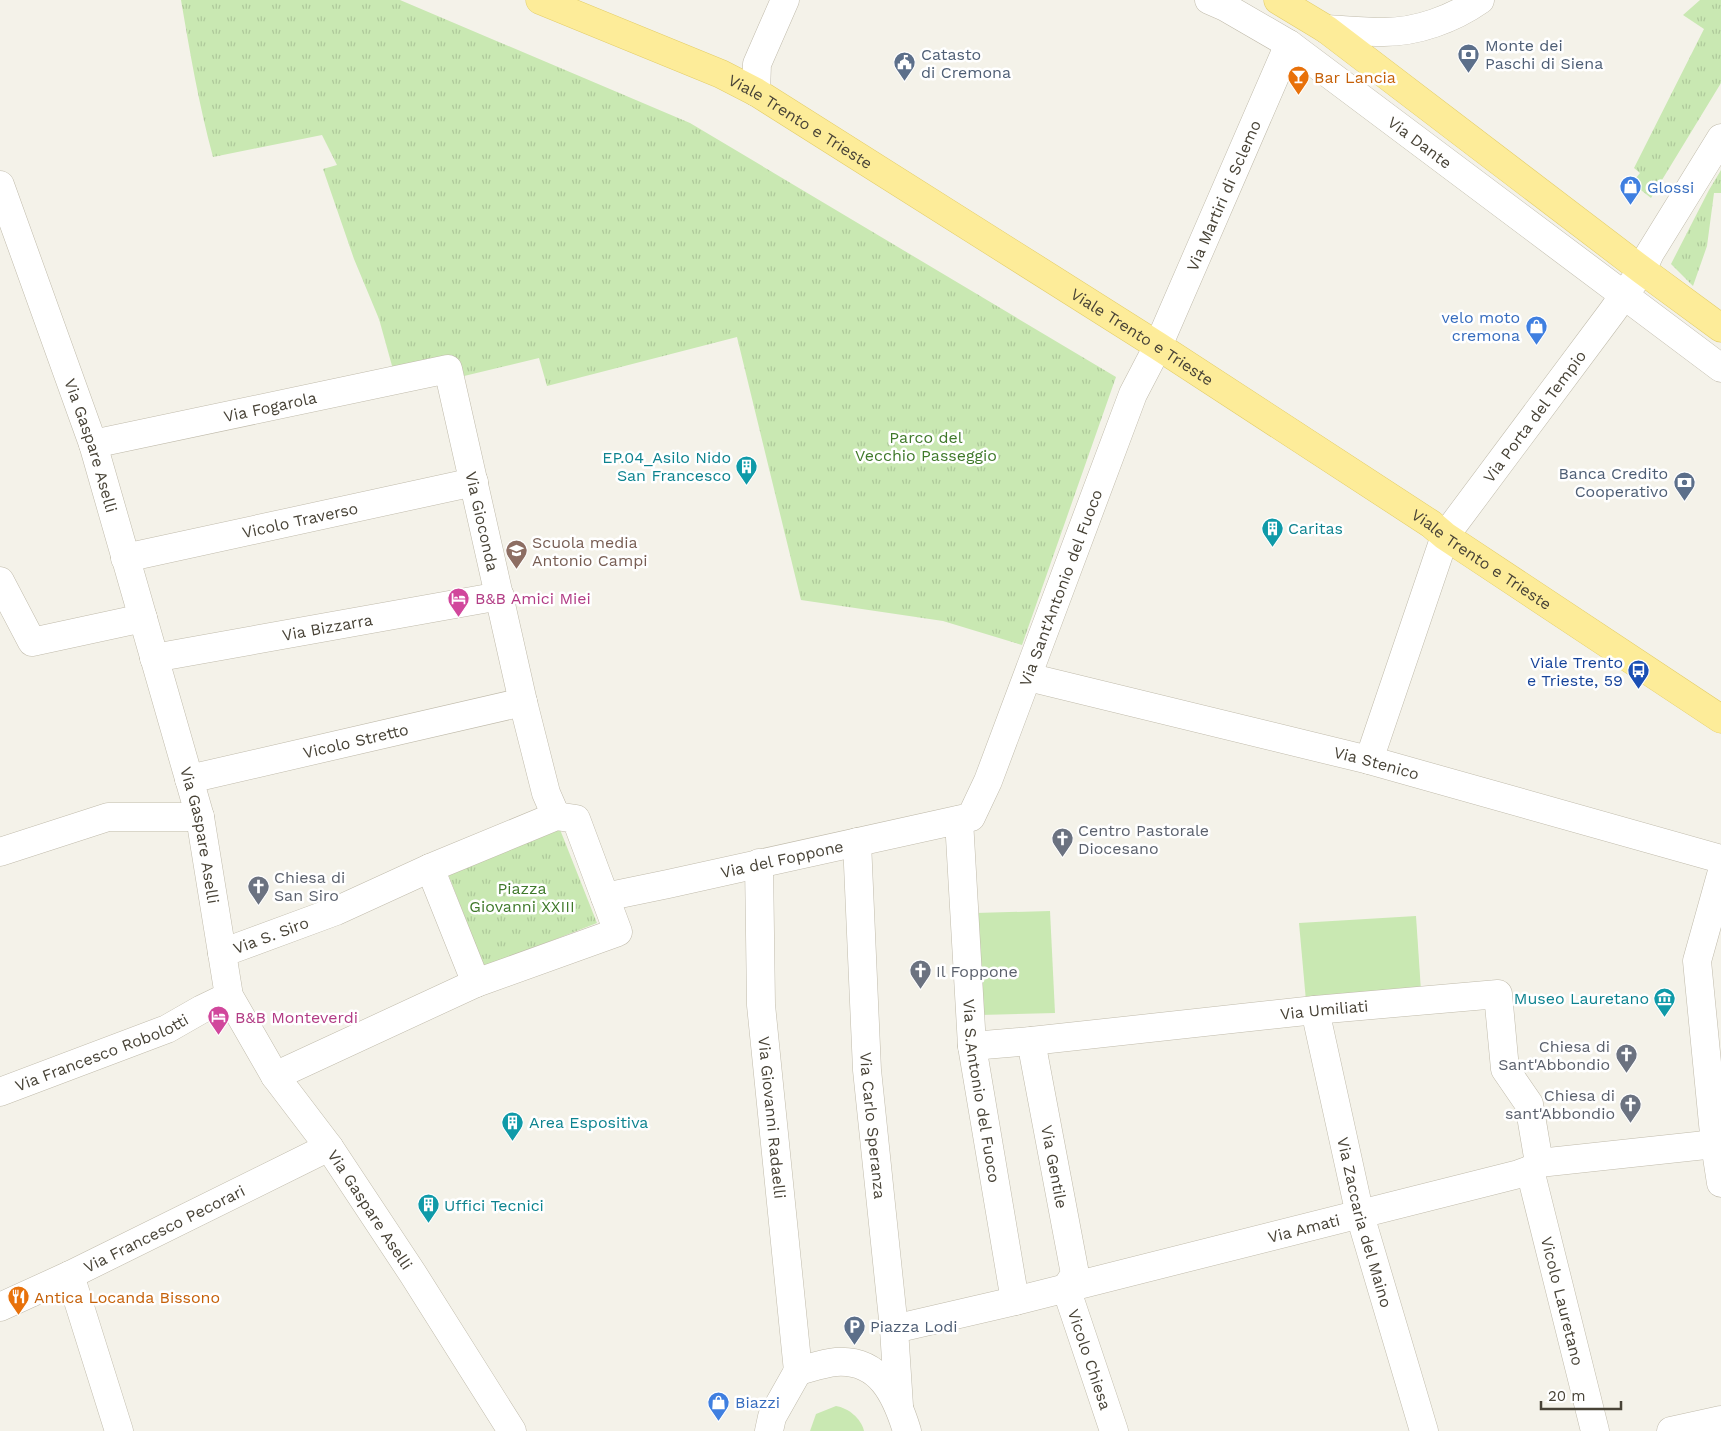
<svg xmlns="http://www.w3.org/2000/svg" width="1721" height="1431" viewBox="0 0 1721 1431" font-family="'Work Sans',sans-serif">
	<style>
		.grass { fill: #c9e8b2 }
		.park { fill: url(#park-tufts) }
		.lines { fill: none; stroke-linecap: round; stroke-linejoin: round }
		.minor-casing { stroke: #c0bbab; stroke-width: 29 }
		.major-casing { stroke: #e3cd68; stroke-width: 29 }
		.minor { stroke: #fff; stroke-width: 28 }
		.major { stroke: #fdec99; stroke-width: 28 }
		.labels { text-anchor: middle; stroke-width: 5; stroke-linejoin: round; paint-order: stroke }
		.service-label { font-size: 16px; fill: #4e5e75; stroke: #fff; text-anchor: start }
		.food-label { font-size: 16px; fill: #c56008; stroke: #fff; text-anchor: start }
		.street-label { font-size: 16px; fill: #484337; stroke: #fff }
		.shop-label { font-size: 16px; fill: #366cbe; stroke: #fff; text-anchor: start }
		.park-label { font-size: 16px; fill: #3f792a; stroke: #fff }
		.culture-label { font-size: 16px; fill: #0d838f; stroke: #fff; text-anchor: start }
		.education-label { font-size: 16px; fill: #785e54; stroke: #fff; text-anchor: start }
		.hotel-label { font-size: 16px; fill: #b23c85; stroke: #fff; text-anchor: start }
		.transit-label { font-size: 16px; fill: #164399; stroke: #fff; text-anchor: end }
		.worship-label { font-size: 16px; fill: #5b616d; stroke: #fff; text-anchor: start }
	</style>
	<defs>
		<pattern id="park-tufts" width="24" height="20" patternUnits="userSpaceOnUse" patternTransform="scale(1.25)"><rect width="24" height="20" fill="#c9e8b2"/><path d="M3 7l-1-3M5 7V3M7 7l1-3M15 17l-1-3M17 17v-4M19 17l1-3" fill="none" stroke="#aec89a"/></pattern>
	</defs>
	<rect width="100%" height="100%" fill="#f4f2e9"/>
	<!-- grass -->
	<g class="grass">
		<polygon points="1050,911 1055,1013 980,1015 975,913"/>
		<polygon points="1416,916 1421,991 1306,1001 1299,923"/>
		<path d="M836 1406C848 1408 861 1418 864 1431H810L816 1414Z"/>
	</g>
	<!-- park -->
	<g class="park">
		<path d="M181 0H400L690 123 1116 377 1022 645 943 621 801 600 737 337 547 386 539 358 464 376 460 361 394 373 379 319 354 259 323 169 337 165 322 135 213 157C199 105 190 53 181 0Z"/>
		<polygon points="1700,0 1721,0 1721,83 1651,198 1632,183 1640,173 1634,168 1704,29 1683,15"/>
		<polygon points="1721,170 1721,193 1714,193 1707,246 1693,286 1671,264 1709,190"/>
		<polygon points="559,827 597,923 484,967 447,871"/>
	</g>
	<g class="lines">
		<defs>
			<g id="minor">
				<path id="s1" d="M1209 0 1225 7 1289 44 1721 368"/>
				<path d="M1326 29C1345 30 1365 32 1384 32 1417 32 1453 19 1480 0"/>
				<polyline points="756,92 757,64 785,0"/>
				<path id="s2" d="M0 185 93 444 200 817 229 996 275 1076 329 1147 413 1274 512 1431"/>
				<path id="s3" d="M93 444 448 369 523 702 546 793 556 816"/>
				<path id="s4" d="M125 558 474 482"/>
				<polyline points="0,581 32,642 143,618"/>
				<path id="s5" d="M154 658 500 596"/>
				<path id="s6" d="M1028 677 1369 760 1721 859"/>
				<path id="s7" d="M1369 760 1445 536 1612 312 1642 270 1650 253 1721 138"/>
				<path id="s8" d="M189 779 523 702"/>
				<polygon points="556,816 576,819 618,932 476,983 430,868"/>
				<path id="s9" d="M959 820 972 1046 1015 1301"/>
				<path id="s10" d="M857 842 867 1070 894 1329 899 1406"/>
				<polyline points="0,852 108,817 200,817"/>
				<path id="s11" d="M759 863 761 1005 798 1371"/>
				<polyline points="1721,875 1697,961 1715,1144 1721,1183"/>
				<path id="s12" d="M605 897 668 884 971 817 988 781 1133 394 1158 346 1289 44"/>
				<path id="s13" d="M222 953 336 911 430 868"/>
				<path id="s14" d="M1315 1010 1360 1215 1424 1431"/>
				<path id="s15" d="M1031 1041 1075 1274 1066 1288 1114 1431"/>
				<path id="s16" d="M972 1046 1031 1041 1315 1010 1498 994 1505 1069 1529 1104 1539 1163"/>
				<polyline points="275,1076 476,983"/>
				<path id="s17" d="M0 1092 167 1029 202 1009 229 996"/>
				<path id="s18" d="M1530 1170 1595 1431"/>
				<polyline points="70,1275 119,1431"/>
				<path id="s19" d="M0 1307 70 1275 329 1147"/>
				<path id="s20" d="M894 1329 1015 1301 1519 1174 1530 1170 1539 1163 1715 1144"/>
				<path d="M769 1431 772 1417 798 1371C810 1368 824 1363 836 1362 880 1359 896 1395 907 1431"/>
				<polyline points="1671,1431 1721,1420"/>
			</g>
			<g id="major">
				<path id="s21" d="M540 0 721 74 756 92 1158 346 1431 524 1445 536 1721 719"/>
				<polyline points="1278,0 1326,29 1642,270 1721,328"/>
			</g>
		</defs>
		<!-- minor casing -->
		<use href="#minor" class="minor-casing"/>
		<!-- major casing -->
		<use href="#major" class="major-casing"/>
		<!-- minor -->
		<use href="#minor" class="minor"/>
		<!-- major -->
		<use href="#major" class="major"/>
	</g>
	<!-- icons -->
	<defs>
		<symbol id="bank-pin" viewBox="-11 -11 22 30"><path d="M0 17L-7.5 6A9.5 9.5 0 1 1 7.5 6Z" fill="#5c6f8a" stroke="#fff"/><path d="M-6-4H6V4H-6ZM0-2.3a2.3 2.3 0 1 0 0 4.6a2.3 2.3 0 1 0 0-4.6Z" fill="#fff"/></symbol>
		<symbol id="civic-pin" viewBox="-11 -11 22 30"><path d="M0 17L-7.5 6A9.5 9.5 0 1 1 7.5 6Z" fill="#5c6f8a" stroke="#fff"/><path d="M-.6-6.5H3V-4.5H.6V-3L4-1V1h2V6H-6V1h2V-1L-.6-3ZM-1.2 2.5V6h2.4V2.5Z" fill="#fff"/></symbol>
		<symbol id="bar-pin" viewBox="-11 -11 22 30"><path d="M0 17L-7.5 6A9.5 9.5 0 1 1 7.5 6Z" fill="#e8710a" stroke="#fff"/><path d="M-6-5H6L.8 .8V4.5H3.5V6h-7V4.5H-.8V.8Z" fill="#fff"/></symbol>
		<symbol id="shop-pin" viewBox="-11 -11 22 30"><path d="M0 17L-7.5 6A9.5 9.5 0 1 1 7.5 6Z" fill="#3f7fe0" stroke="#fff"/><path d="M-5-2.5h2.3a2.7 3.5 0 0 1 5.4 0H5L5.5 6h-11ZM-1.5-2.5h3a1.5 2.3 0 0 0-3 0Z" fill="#fff"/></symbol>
		<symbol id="building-pin" viewBox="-11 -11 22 30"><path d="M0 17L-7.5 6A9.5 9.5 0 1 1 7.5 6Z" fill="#0f9aa8" stroke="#fff"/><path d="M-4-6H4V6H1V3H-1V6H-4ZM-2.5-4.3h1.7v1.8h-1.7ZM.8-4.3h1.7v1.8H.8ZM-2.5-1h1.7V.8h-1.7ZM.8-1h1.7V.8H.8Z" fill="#fff"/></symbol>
		<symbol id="school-pin" viewBox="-11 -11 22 30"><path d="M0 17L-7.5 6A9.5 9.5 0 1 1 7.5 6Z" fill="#8d6e63" stroke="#fff"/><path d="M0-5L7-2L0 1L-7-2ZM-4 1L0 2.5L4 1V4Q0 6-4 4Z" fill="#fff"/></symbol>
		<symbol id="hotel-pin" viewBox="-11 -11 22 30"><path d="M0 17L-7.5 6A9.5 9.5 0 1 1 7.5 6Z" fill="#d1479c" stroke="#fff"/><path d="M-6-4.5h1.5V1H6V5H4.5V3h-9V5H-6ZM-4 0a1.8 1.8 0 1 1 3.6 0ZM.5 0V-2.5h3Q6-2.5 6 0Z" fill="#fff"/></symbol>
		<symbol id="bus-pin" viewBox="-11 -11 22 30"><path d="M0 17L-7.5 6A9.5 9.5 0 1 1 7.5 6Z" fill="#1a4fb4" stroke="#fff"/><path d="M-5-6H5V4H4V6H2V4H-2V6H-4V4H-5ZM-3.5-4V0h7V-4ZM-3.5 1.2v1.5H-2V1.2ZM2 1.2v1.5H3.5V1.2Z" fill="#fff"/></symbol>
		<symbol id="church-pin" viewBox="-11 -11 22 30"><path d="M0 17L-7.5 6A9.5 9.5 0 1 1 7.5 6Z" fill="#6b7280" stroke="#fff"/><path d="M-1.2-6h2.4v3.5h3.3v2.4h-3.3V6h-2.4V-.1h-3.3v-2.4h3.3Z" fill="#fff"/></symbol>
		<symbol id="museum-pin" viewBox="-11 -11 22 30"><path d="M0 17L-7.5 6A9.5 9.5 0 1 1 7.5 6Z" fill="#0f9aa8" stroke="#fff"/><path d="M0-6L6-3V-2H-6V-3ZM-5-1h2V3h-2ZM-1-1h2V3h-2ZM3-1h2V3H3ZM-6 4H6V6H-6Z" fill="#fff"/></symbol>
		<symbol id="restaurant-pin" viewBox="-11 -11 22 30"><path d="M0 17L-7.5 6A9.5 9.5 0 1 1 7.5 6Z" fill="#e8710a" stroke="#fff"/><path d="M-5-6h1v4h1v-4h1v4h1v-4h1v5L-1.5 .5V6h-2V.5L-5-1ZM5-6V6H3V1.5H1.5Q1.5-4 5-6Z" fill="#fff"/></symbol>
		<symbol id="parking-pin" viewBox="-11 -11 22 30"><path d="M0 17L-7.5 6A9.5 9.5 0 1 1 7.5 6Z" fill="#5c6f8a" stroke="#fff"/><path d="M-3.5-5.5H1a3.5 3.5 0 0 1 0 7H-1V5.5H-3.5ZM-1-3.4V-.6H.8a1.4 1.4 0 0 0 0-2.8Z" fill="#fff"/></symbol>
	</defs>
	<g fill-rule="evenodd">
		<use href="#bank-pin" x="1456" y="42" width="25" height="34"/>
		<use href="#civic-pin" x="892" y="50" width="25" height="34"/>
		<use href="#bar-pin" x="1286" y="64" width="25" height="34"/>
		<use href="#shop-pin" x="1618" y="174" width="25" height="34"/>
		<use href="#shop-pin" x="1524" y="314" width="25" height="34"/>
		<use href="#building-pin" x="734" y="454" width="25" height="34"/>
		<use href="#bank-pin" x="1672" y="470" width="25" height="34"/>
		<use href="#building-pin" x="1260" y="516" width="25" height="34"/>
		<use href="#school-pin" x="504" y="538" width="25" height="34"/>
		<use href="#hotel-pin" x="446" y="586" width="25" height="34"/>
		<use href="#bus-pin" x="1626" y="658" width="25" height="34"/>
		<use href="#church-pin" x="1050" y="826" width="25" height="34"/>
		<use href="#church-pin" x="246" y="874" width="25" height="34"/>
		<use href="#church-pin" x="908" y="958" width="25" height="34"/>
		<use href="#museum-pin" x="1652" y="986" width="25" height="34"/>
		<use href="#hotel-pin" x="206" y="1004" width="25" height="34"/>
		<use href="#church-pin" x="1614" y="1042" width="25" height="34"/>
		<use href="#church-pin" x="1618" y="1092" width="25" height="34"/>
		<use href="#building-pin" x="500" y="1110" width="25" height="34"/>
		<use href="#building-pin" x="416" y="1192" width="25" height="34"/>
		<use href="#restaurant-pin" x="6" y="1284" width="25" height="34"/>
		<use href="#parking-pin" x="842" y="1314" width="25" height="34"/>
		<use href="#shop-pin" x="706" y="1390" width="25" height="34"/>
	</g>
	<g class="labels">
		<!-- service labels -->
		<g class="service-label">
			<text x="1485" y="51">Monte dei<tspan x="1485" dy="18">Paschi di Siena</tspan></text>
			<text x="921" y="60">Catasto<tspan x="921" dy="18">di Cremona</tspan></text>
			<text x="1668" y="479" text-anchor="end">Banca Credito<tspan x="1668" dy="18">Cooperativo</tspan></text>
			<text x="870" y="1332">Piazza Lodi</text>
		</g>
		<!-- food labels -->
		<g class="food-label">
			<text x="1314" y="83">Bar Lancia</text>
			<text x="34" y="1303">Antica Locanda Bissono</text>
		</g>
		<!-- street labels -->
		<g class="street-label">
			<text dy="6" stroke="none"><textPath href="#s21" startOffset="288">Viale Trento e Trieste</textPath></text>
			<text dy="6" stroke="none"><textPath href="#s1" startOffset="255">Via Dante</textPath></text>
			<text dy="6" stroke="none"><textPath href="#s12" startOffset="1046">Via Martiri di Sclemo</textPath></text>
			<text dy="6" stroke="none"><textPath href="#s21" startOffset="692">Viale Trento e Trieste</textPath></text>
			<text dy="6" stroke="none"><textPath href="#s3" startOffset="181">Via Fogarola</textPath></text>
			<text dy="6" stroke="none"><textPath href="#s7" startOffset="386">Via Porta del Tempio</textPath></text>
			<text dy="6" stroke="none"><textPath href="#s2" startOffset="276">Via Gaspare Aselli</textPath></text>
			<text dy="6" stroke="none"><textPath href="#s4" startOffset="179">Vicolo Traverso</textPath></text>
			<text dy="6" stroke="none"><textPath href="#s3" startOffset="519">Via Gioconda</textPath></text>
			<text dy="6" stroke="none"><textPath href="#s21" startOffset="1098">Viale Trento e Trieste</textPath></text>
			<text dy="6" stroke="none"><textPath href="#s12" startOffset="621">Via Sant'Antonio del Fuoco</textPath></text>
			<text dy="6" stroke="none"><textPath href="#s5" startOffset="176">Via Bizzarra</textPath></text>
			<text dy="6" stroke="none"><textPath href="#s8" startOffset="171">Vicolo Stretto</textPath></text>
			<text dy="6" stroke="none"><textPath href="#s6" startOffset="359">Via Stenico</textPath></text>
			<text dy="6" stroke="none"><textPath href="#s2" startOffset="681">Via Gaspare Aselli</textPath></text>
			<text dy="6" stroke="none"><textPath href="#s12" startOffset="181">Via del Foppone</textPath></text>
			<text dy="6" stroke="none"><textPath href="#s13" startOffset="52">Via S. Siro</textPath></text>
			<text dy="6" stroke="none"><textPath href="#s16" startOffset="354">Via Umiliati</textPath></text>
			<text dy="6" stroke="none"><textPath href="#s17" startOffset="109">Via Francesco Robolotti</textPath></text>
			<text dy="6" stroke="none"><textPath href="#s9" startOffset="272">Via S.Antonio del Fuoco</textPath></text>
			<text dy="6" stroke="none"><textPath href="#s11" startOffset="255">Via Giovanni Radaelli</textPath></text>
			<text dy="6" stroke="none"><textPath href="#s10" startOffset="284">Via Carlo Speranza</textPath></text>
			<text dy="6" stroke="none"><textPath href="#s15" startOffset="128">Via Gentile</textPath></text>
			<text dy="6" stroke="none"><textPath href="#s2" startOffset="1101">Via Gaspare Aselli</textPath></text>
			<text dy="6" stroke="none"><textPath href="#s14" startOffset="218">Via Zaccaria del Maino</textPath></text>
			<text dy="6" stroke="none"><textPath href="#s19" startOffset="182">Via Francesco Pecorari</textPath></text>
			<text dy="6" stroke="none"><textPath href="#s20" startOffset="422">Via Amati</textPath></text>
			<text dy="6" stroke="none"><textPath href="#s18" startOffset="135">Vicolo Lauretano</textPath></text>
			<text dy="6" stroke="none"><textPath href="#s15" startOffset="329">Vicolo Chiesa</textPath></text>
		</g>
		<!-- shop labels -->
		<g class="shop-label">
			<text x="1647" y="193">Glossi</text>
			<text x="1520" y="323" text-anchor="end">velo moto<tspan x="1520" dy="18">cremona</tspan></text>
			<text x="735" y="1408">Biazzi</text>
		</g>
		<!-- park labels -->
		<g class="park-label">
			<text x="926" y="443">Parco del<tspan x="926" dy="18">Vecchio Passeggio</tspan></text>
			<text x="522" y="894">Piazza<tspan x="522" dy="18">Giovanni XXIII</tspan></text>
		</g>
		<!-- culture labels -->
		<g class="culture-label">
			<text x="731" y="463" text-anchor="end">EP.04_Asilo Nido<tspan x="731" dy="18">San Francesco</tspan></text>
			<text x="1288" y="534">Caritas</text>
			<text x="1649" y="1004" text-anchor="end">Museo Lauretano</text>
			<text x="529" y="1128">Area Espositiva</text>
			<text x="444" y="1211">Uffici Tecnici</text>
		</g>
		<!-- education labels -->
		<g class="education-label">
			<text x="532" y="548">Scuola media<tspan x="532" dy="18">Antonio Campi</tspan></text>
		</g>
		<!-- hotel labels -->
		<g class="hotel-label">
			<text x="475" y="604">B&amp;B Amici Miei</text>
			<text x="235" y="1023">B&amp;B Monteverdi</text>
		</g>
		<!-- transit labels -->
		<g class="transit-label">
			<text x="1623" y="668">Viale Trento<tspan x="1623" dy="18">e Trieste, 59</tspan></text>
		</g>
		<!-- worship labels -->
		<g class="worship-label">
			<text x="1078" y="836">Centro Pastorale<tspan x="1078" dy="18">Diocesano</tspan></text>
			<text x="274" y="883">Chiesa di<tspan x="274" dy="18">San Siro</tspan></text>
			<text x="936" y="977">Il Foppone</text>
			<text x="1610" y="1052" text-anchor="end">Chiesa di<tspan x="1610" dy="18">Sant'Abbondio</tspan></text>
			<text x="1615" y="1101" text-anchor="end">Chiesa di<tspan x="1615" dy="18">sant'Abbondio</tspan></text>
		</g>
	</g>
	<!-- scale -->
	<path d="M1541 1401v8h80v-8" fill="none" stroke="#484337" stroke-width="2.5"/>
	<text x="1548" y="1401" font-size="15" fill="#484337" stroke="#ffffff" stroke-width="4" paint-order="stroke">20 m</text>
</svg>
